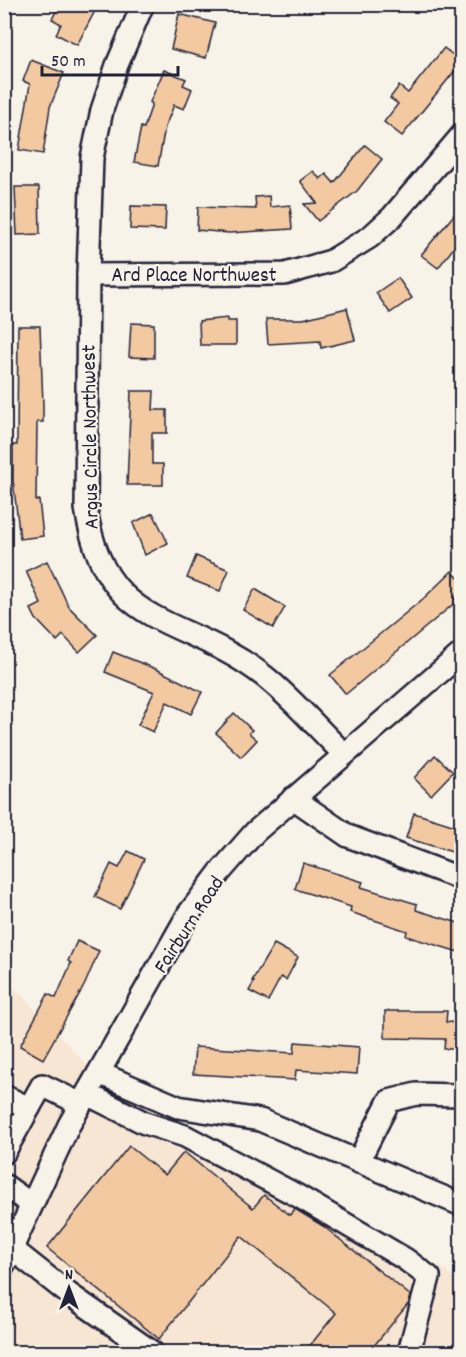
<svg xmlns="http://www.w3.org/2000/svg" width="466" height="1357" viewBox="0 0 466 1357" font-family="Dekko,sans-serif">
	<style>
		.built { fill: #f6e6d3 }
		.building { fill: #f2c9a1; stroke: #22223b; stroke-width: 1.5 }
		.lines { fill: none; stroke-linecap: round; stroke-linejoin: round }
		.minor-casing { stroke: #22223b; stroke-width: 26 }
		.minor { stroke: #f7f3e8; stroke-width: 21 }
		.labels { text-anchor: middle; stroke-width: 4.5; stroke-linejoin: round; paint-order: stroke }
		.street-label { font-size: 21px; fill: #22223b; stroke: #f7f3e8 }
	</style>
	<rect width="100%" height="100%" fill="#f7f3e8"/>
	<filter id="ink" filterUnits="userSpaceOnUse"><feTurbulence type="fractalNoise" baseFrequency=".0167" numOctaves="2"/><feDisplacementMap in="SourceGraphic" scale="12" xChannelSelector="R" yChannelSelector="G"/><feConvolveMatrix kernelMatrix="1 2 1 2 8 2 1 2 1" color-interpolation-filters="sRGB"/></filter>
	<g filter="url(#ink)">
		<!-- built -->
		<polygon class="built" points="4,977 92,1070 445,1270 461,1286 461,1352 5,1352"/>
		<!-- building -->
		<g class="building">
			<polygon points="60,4 87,4 96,9 77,45 56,34 61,24 52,19"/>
			<polygon points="179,14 215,23 206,58 171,49"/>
			<polygon points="444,48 462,62 402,136 384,122 398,104 390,98 399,86 408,93"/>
			<polygon points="31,60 64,73 50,107 43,154 19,150 30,84 23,81"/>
			<polygon points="164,70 186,79 183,85 192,89 184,109 174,105 165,127 158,166 134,162 141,127 144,128 152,104 150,102"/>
			<polygon points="365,145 382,159 357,191 318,221 304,204 317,203 300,181 313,171 320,179 326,174 334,183"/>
			<polygon points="15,187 39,187 40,234 17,235"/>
			<polygon points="269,196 270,207 290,205 292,229 229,233 197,230 198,207 256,209 255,197"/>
			<polygon points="462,205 462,237 438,268 421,255"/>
			<polygon points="131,206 166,207 165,230 130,229"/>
			<polygon points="398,278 412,298 390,313 376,293"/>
			<polygon points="347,308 355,340 321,348 320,341 268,344 266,319 303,319"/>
			<polygon points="228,318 228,321 236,321 236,345 200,345 199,321"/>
			<polygon points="131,323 154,324 154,358 129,357"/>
			<polygon points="18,326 40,326 43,405 43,422 37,422 36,501 39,500 43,536 20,539 13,480 13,445 17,445"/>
			<polygon points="131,391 154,391 153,410 167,410 167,433 152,433 152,464 163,464 163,485 127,485"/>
			<polygon points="153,513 168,543 145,555 133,523"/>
			<polygon points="196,556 229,570 220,591 187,578"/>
			<polygon points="47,561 69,607 97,635 79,652 63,635 57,641 36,619 31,609 41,604 26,571"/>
			<polygon points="452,571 462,582 462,592 454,598 457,601 346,694 330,675 424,598"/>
			<polygon points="255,589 285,607 273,628 243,610"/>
			<polygon points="113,652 156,669 202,692 191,714 167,702 153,732 138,725 154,692 105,672"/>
			<polygon points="234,713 252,730 249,733 257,740 241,757 216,733"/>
			<polygon points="435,755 453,772 431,795 414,778"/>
			<polygon points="414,813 462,828 462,855 406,838"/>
			<polygon points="128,851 144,859 120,909 95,897 111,864 119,868"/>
			<polygon points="303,863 363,882 361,887 417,904 416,910 462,924 462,953 406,936 407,931 350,912 351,907 295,889"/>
			<polygon points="77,941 99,951 85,984 43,1059 20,1046 48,994 56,998 71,963 68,961"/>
			<polygon points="274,944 298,957 286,980 281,977 268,1001 249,991 254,982 252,981"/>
			<polygon points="385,1011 447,1011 446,1022 462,1023 462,1049 444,1049 445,1039 385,1038"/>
			<polygon points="295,1042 359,1047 357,1074 296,1070 295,1080 193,1074 195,1047 294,1053"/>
			<polygon points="129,1146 165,1175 184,1152 253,1208 264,1195 290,1215 295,1209 323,1226 411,1296 409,1303 368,1353 304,1353 336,1313 241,1236 159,1339 47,1248"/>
		</g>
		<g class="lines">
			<defs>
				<g id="minor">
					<path d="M143 4 117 65 102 110 92 158 88 275 86 508C104 633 184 613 264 676 293 699 317 728 343 753"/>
					<polyline points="88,275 285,274 331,261 370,237 392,217 462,135"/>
					<polyline points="293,798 348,836 462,879"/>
					<polyline points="99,1073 178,1107 260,1120 462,1205"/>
					<polyline points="87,1094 145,1123 185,1136 298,1196 405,1259 429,1277 409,1352"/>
					<polyline points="4,1096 29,1108"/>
					<polyline points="4,1153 42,1085 81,1104"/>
					<polyline points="358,1162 389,1101 416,1094 459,1095 462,1098"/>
					<polyline points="4,1185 31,1204"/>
					<polyline points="4,1246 11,1248 69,1294 152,1352"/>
					<polyline points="4,1265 69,1125 189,913 220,872 255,832 462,653"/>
				</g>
			</defs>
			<!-- minor casing -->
			<use href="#minor" class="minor-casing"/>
			<!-- minor -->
			<use href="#minor" class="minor"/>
		</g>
	</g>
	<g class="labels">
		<!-- street labels -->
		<g class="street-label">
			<text x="194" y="281">Ard Place Northwest</text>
			<text transform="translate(89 437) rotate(-91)" y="7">Argus Circle Northwest</text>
			<text transform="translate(188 924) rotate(-57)" y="7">Fairburn Road</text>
		</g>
	</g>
	<!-- margin -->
	<rect width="466" height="1357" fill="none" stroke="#f7f3e8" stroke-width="24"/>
	<rect x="12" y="12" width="442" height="1333" fill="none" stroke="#22223b" stroke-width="2" filter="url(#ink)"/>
	<!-- north arrow -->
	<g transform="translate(69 1288)" stroke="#f7f3e8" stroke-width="4.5" paint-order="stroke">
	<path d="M0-4.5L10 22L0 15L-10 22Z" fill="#22223b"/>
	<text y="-9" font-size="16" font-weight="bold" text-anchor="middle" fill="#22223b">N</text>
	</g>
	<!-- scale -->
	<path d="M42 66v9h136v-9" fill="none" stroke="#22223b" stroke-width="3"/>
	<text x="51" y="66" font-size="18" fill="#22223b" stroke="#f7f3e8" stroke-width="4.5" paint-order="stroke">50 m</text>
</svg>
